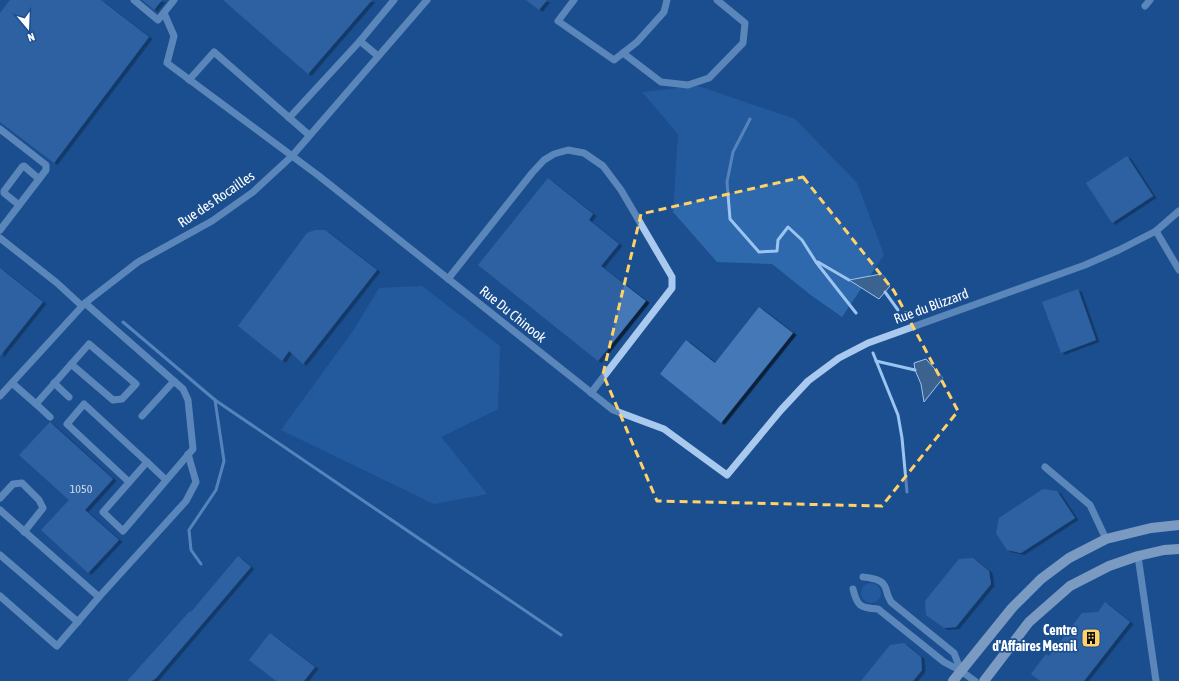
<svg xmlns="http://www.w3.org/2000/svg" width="1179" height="681" viewBox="0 0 1179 681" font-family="'Asap Condensed',sans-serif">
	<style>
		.green { fill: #2e69ad }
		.water { fill: #3c6290; stroke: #9cc4f0 }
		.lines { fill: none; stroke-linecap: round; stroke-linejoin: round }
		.stream { stroke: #9cc4f0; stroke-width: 3 }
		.building { fill: #4478b7; filter: url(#shadow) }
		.minor { stroke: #a9c9ee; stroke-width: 7 }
		.major { stroke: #f0f6ff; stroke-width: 10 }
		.marked { fill: none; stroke: #ffd166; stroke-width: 3; stroke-dasharray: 8 5; stroke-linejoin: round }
		.labels { text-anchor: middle; stroke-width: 3.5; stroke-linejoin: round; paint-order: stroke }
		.number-label { font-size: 12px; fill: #d0dded }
		.street-label { font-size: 14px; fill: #fff; stroke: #1b4f8f }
		.poi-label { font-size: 14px; font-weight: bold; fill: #fff; stroke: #1b4f8f; text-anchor: end }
	</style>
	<defs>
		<filter id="shadow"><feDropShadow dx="3.5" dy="2" stdDeviation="0" flood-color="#0009"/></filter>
	</defs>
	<rect width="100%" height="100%" fill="#1b4f8f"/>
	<!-- green -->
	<g class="green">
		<polygon points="698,86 795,119 857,183 884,255 842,317 812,296 772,264 717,262 673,212 678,134 642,92"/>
		<polygon points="422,286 500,346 498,409 441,437 487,494 434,504 281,430 353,331 379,288"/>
		<circle cx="871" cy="593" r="10"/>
	</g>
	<!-- water -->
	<g class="water">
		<polygon points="881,274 885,277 890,286 879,299 849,280"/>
		<polygon points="926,359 943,378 924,402 921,384 915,370 914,363"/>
	</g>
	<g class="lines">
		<!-- stream -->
		<g class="stream">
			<polyline points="750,119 733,152 727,182 730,219 759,252 777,251 778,240 788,227 802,240 816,262 856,313"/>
			<polyline points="818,262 849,280"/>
			<polyline points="885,292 898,310"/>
			<polyline points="123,322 215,400 561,635"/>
			<polyline points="873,353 898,415 902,438 907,492"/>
			<polyline points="876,361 915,370"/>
			<polyline points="201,564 191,550 189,530 216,490 224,461 215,400"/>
		</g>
	</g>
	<!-- building -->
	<g class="building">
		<polygon points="10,0 101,0 149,37 54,163 0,122 0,13"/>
		<polygon points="142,0 162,0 154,10"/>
		<polygon points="223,0 372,0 308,74"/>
		<polygon points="526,0 547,0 539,10"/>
		<polygon points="1127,156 1153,196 1112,223 1086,183"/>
		<polygon points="548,178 593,214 589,220 619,244 601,266 646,301 598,361 478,265"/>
		<polygon points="315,230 325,230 377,270 303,364 289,351 282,361 238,326 307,233"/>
		<polygon points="0,268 43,302 0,356"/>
		<polygon points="1078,289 1096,340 1061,353 1042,302"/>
		<polygon points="759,307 793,333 721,423 660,374 686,340 715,363"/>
		<polygon points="50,422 113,479 85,510 119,540 88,573 41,530 69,500 19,455"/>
		<polygon points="1043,489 1057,491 1075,518 1021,553 1007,550 996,533 999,518"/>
		<polygon points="238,556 251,567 156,678 152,681 127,681 190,611 191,612"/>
		<polygon points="973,558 989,571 991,584 956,627 944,628 926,615 925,601 959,559"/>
		<polygon points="1105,602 1130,622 1084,681 1040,681 1031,674 1046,654 1049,656 1082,613 1098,612"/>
		<polygon points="270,633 315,667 304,681 276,681 249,660"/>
		<polygon points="904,643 921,657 922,670 913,681 861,681 890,645"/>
	</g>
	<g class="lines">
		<!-- minor -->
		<g class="minor">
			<polyline points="134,0 158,20 174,0"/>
			<polyline points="574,0 558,21 614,60 637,42 664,12 667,0"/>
			<polyline points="1145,6 1150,0"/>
			<polyline points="164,13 174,36 167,63 319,176 613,410 664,429 727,475 781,410 808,381 839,358 868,343 1085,265 1119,250 1156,231 1179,211"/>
			<polyline points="623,53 661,82 688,85 709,78 743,43 745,23 717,0"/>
			<polyline points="378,56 360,41 394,0"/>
			<polyline points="189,80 214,52 309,135"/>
			<polyline points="289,118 360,41"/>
			<polyline points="0,129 46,165 46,170 0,230"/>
			<polyline points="19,205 4,193 4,191 22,167 24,166 39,179"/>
			<polyline points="1156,231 1179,270"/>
			<polyline points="0,238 57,283 82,306"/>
			<polyline points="448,279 532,173 544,160 554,154 568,150 584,153 603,166 621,190 672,277 672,288 591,393"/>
			<polyline points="85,303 183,389 188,400 193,449 123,531 103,512 147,462 166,480"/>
			<polyline points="12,383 36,404 89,344 136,384 122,399 113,400 71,364"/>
			<polyline points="54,383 69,397"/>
			<polyline points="0,396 85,303 138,262 212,221 253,192 292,156 427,0"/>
			<polyline points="36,404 50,417"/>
			<polyline points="142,416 174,381"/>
			<polyline points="1045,467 1090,505 1106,539"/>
			<polyline points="129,482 67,424 84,404 147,462"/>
			<polyline points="0,498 13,484 22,483 39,500 43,508 24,532"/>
			<polyline points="0,510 99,597 57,646 0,596"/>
			<polyline points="0,555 78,622"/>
			<polyline points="1138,556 1156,681"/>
			<path d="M863 577C871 578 883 579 886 589 887 594 888 597 891 602L954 653 961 671"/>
			<path d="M853 589C857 606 860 608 878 609L944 662 961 671 975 681"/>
			<polyline points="99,597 186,501 196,482 188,454"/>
		</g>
		<!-- major -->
		<g class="major">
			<polyline points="953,681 1012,608 1041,579 1069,558 1106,539 1151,528 1179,525"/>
			<polyline points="984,681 1029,622 1070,586 1109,566 1138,556 1164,550 1179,549"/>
		</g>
	</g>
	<!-- marked area -->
	<path d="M0 0H1179V681H0ZM803 177 894 291 958 411 882 506 657 501 603 374 641 214Z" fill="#1b4f8f" fill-opacity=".55" fill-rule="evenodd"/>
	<path class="marked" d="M803 177 894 291 958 411 882 506 657 501 603 374 641 214Z"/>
	<!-- icons -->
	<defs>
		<symbol id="building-square" viewBox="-11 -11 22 22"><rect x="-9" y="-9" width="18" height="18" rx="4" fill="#ffd166" stroke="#1b4f8f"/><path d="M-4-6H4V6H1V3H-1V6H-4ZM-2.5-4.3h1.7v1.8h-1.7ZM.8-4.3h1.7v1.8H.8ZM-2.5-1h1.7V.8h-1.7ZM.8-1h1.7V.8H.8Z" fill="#111"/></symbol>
	</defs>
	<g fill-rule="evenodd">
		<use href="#building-square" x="1080" y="627" width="22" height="22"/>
	</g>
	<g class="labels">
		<!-- number labels -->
		<g class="number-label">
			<text x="81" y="493">1050</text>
		</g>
		<!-- street labels -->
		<g class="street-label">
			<text transform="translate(216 199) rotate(-34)" y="5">Rue des Rocailles</text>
			<text transform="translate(931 306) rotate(-20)" y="5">Rue du Blizzard</text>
			<text transform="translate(513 314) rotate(39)" y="5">Rue Du Chinook</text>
		</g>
		<!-- poi labels -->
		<g class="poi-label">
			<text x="1077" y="635">Centre<tspan x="1077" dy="16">d'Affaires Mesnil</tspan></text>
		</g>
	</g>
	<!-- north arrow -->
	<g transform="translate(28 28) rotate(161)" stroke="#1b4f8f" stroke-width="3" paint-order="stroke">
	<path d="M0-3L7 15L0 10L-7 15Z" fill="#ffffff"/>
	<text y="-6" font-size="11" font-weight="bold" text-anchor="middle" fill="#ffffff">N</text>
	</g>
</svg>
